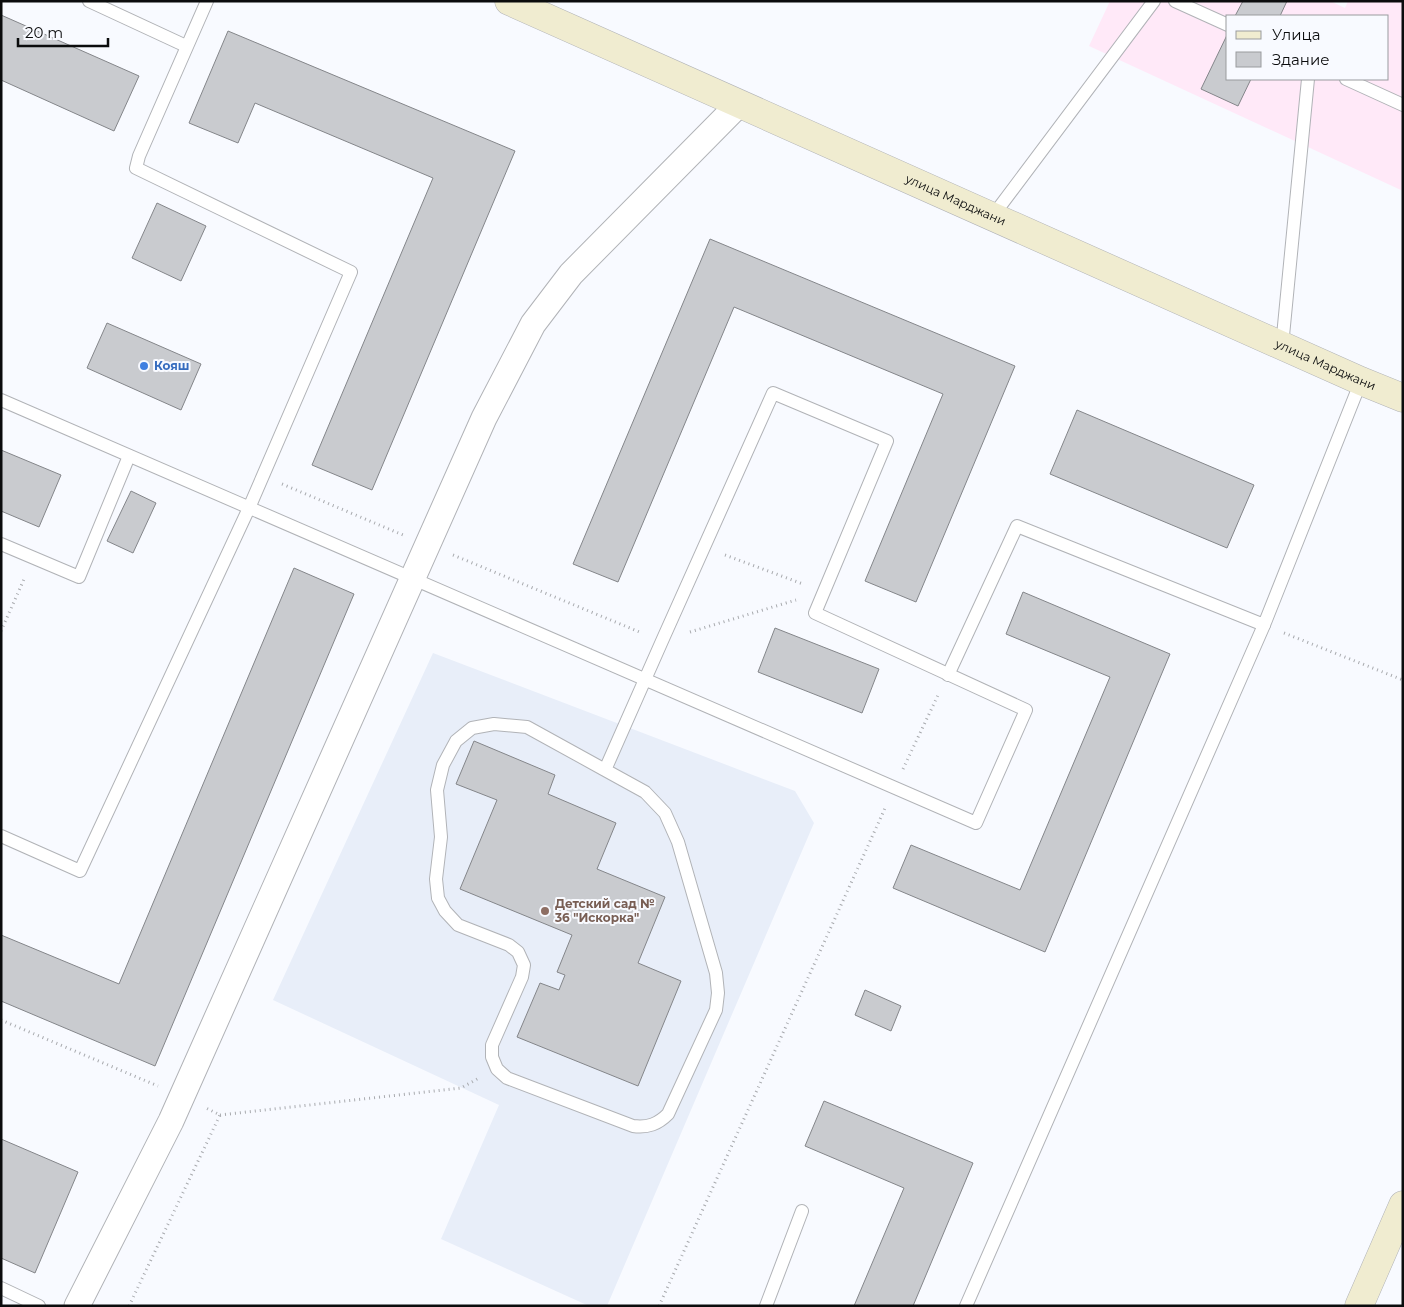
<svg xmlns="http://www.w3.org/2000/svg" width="1404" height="1307" viewBox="0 0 1404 1307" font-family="Montserrat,sans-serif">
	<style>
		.commercial { fill: #ffe9f8; fill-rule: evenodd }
		.built { fill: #e8eef9 }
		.building { fill: #c9cbcf; stroke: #84868a }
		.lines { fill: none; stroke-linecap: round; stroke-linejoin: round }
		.lane-casing { stroke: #b1b3b7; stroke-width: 14 }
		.street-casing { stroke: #b1b3b7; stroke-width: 27 }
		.secondary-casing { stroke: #b1b3b7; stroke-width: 29 }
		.path { stroke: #a8aaae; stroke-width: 3; stroke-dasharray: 1 4; stroke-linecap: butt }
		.lane { stroke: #fff; stroke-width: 12 }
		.street { stroke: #fff; stroke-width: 25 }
		.secondary { stroke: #f0ecd0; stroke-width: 28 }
		.shop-dot { fill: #3f7fe0; stroke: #f8faff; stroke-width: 2 }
		.education-dot { fill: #8d6e63; stroke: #f8faff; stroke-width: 2 }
		.labels { text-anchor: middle; stroke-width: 4; stroke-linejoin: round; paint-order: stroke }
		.street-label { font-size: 12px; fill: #0b0c0d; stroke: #f8faff }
		.shop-label { font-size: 12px; font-weight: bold; fill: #366cbe; stroke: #f8faff; text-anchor: start }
		.education-label { font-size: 12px; font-weight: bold; fill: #785e54; stroke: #f8faff; text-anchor: start }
	</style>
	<rect width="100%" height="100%" fill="#f8faff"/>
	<!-- commercial -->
	<path class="commercial" d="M1110 1H1330L1345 8 1348 1H1403V191L1089 46ZM1228 16H1388V79H1228Z"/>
	<!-- built -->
	<polygon class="built" points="433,653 795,791 814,823 607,1306 589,1306 441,1239 499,1105 273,1000"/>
	<!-- building -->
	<g class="building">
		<polygon points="1243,1 1287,1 1280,16 1235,16"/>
		<polygon points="1,15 139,76 114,131 1,80"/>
		<polygon points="228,31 515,151 372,490 312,465 433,178 255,103 238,143 189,123"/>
		<polygon points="1228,33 1228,79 1251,79 1238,106 1201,89"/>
		<polygon points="157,203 206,226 181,281 132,258"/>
		<polygon points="710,239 1015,366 916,602 865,581 943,394 734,307 618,582 573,564"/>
		<polygon points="107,323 201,364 181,410 87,368"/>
		<polygon points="1077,410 1254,485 1227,548 1050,474"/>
		<polygon points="1,450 61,475 39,527 1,511"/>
		<polygon points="131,491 156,503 133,553 107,541"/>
		<polygon points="294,568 354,594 155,1066 1,1001 1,935 119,984"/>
		<polygon points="1023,592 1170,654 1045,952 893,888 911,845 1020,890 1110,677 1006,634"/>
		<polygon points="775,628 879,669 862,713 758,672"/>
		<polygon points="474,741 555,775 548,794 616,823 597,869 665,897 638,963 681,981 638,1086 517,1037 540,983 559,990 565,975 557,972 572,935 460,889 497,800 456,784"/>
		<polygon points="865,990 901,1006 891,1031 855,1015"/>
		<polygon points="824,1101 973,1163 913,1306 854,1306 904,1188 805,1146"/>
		<polygon points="1,1139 78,1172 35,1273 1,1258"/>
	</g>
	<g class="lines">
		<defs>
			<g id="lane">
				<polyline points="89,1 186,46"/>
				<polyline points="1175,1 1228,25"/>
				<polyline points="1346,79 1403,105"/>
				<polyline points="992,217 1154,1"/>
				<polyline points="1282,346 1308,79"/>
				<path d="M1 400C326 542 651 683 976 823L1026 710 815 613 887 441 773 393 662 641 605 770 645 792 665 813 678 842 716 973 718 993 716 1010 668 1114C658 1124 648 1128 633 1126L507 1078 497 1069 492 1057V1045L522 977 524 965 518 952 509 945 458 925 445 911 438 898 436 879 441 837 437 790 443 765 456 741 472 728 494 724 527 727 605 770"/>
				<polyline points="1,544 79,577 129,456"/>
				<polyline points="948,675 1017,526 1264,625 1361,381"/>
				<polyline points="1,836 80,871 249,508 351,272 136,168 139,156 207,1"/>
				<polyline points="1,1288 39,1306"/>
				<polyline points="766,1306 802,1211"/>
				<polyline points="966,1306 1264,625"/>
			</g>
			<polyline id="street" points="77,1306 171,1121 484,418 533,324 571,274 739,104"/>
			<g id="secondary">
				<path id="s1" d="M509 1 1361 381 1403 398"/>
				<polyline points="1359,1306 1403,1205"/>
			</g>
		</defs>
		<!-- lane casing -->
		<use href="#lane" class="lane-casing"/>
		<!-- street casing -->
		<use href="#street" class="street-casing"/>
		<!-- secondary casing -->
		<use href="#secondary" class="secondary-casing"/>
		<!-- path -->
		<g class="path">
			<polyline points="282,484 403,535"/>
			<polyline points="453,555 642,633"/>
			<polyline points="725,555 803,584"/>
			<polyline points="1,631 25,577"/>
			<polyline points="690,632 796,600"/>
			<polyline points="1284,633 1403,680"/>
			<polyline points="903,769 939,693"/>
			<polyline points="1,1020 158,1086"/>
			<polyline points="220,1115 461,1088 479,1078"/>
			<polyline points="129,1306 220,1115 206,1108"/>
			<polyline points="659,1306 886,806"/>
		</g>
		<!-- lane -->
		<use href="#lane" class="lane"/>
		<!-- street -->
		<use href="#street" class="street"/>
		<!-- secondary -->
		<use href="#secondary" class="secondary"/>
	</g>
	<!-- markers -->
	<circle class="shop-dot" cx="144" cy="366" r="5"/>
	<circle class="education-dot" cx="545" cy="911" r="5"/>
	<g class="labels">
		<!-- street labels -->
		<g class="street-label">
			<text dy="4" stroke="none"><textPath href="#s1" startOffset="489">улица Марджани</textPath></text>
			<text dy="4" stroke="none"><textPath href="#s1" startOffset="894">улица Марджани</textPath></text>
		</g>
		<!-- shop labels -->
		<g class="shop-label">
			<text x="154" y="370">Кояш</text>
		</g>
		<!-- education labels -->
		<g class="education-label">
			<text x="555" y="908">Детский сад №<tspan x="555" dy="14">36 "Искорка"</tspan></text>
		</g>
	</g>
	<!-- border -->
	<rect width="1404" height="1307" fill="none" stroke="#0b0c0d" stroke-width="5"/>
	<!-- legend -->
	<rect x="1226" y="15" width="162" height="65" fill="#f8faff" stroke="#999b9e"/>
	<rect x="1236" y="31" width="25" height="8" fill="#f0ecd0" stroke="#999b9e"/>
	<text x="1272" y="40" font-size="15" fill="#0b0c0d">Улица</text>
	<rect x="1236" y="52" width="25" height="15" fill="#c9cbcf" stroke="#999b9e"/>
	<text x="1272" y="65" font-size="15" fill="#0b0c0d">Здание</text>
	<!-- scale -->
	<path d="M18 38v8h90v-8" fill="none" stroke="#0b0c0d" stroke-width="2.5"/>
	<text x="25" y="38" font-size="15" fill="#0b0c0d" stroke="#f8faff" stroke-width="4" paint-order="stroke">20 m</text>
</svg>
